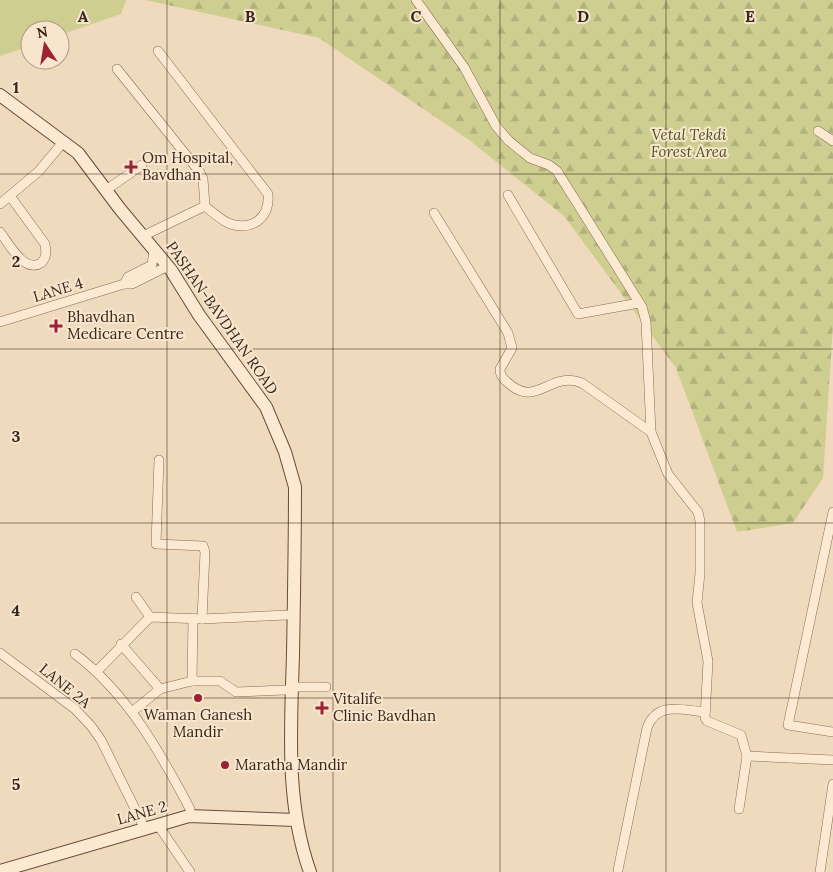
<svg xmlns="http://www.w3.org/2000/svg" width="833" height="872" viewBox="0 0 833 872" font-family="Lora,serif">
	<style>
		.forest { fill: url(#forest-firs) }
		.park { fill: #cfce91 }
		.lines { fill: none; stroke-linecap: round; stroke-linejoin: round }
		.street-casing { stroke: #896a55; stroke-width: 10 }
		.secondary-casing { stroke: #6b4b39; stroke-width: 14 }
		.street { stroke: #fbe9d1; stroke-width: 9 }
		.secondary { stroke: #fbe9d1; stroke-width: 12 }
		.grid { fill: none; stroke: #38251b; stroke-width: 1; stroke-opacity: 0.55 }
		.poi-dot { fill: #9c2132; stroke: #f7e6cd; stroke-width: 2 }
		.labels { text-anchor: middle; stroke-width: 4; stroke-linejoin: round; paint-order: stroke }
		.park-label { font-size: 15px; font-style: italic; fill: #4f5620; stroke: #f7e6cd }
		.poi-label { font-size: 15px; fill: #38251b; stroke: #f7e6cd; text-anchor: start }
		.street-label { font-size: 15px; fill: #38251b; stroke: #f7e6cd }
		.grid-label { font-size: 16px; text-anchor: middle; font-weight: bold; fill: #38251b; stroke: #f7e6cd; stroke-width: 4; stroke-linejoin: round; paint-order: stroke }
	</style>
	<defs>
		<pattern id="forest-firs" width="22" height="20" patternUnits="userSpaceOnUse" patternTransform="scale(1.25)"><rect width="22" height="20" fill="#cfce91"/><path d="M5 1l3.5 6h-7zM16 11l3.5 6h-7z" fill="#b2b17c"/></pattern>
	</defs>
	<rect width="100%" height="100%" fill="#f0dabd"/>
	<!-- forest -->
	<polygon class="forest" points="145,0 833,0 833,325 823,478 793,523 737,532 676,368 564,216 469,140 319,38"/>
	<!-- park -->
	<polygon class="park" points="0,0 126,0 121,14 60,35 60,30 30,30 30,46 0,56"/>
	<g class="lines">
		<defs>
			<g id="street">
				<polyline points="416,0 464,67 496,126 509,141 530,158 549,165 557,171 642,307 646,322 651,432 668,474 698,512 700,521 700,573 697,603 708,661 705,718 707,721 741,735 747,756"/>
				<path d="M117 69 199 171 203 179 205 206C212 212 220 219 228 223 252 232 270 218 268 194L158 51"/>
				<polyline points="818,131 833,141"/>
				<polyline points="106,190 142,165"/>
				<polyline points="508,195 578,314 639,303"/>
				<polyline points="0,204 39,171 64,141"/>
				<path d="M434 213 508 333 512 348 500 369C500 375 502 378 507 382 537 410 549 370 582 383L651 432"/>
				<path d="M0 232C8 242 24 274 41 263 47 258 46 251 45 244L10 196"/>
				<polyline points="143,236 205,206"/>
				<polyline points="124,284 128,277 152,265 154,250"/>
				<polyline points="0,322 124,284 132,284 168,266"/>
				<polyline points="159,460 156,544 203,546 205,552 202,619"/>
				<polyline points="833,512 788,725 833,732"/>
				<polyline points="136,597 150,617"/>
				<polyline points="121,644 160,689"/>
				<polyline points="0,653 75,709 91,726 101,740 145,829"/>
				<path d="M75 654C127 693 160 752 190 809"/>
				<polyline points="97,671 150,617 202,619 287,615"/>
				<polyline points="192,681 193,618"/>
				<polyline points="292,687 326,687"/>
				<polyline points="132,712 160,689 192,681 220,681 236,692 285,690"/>
				<polyline points="739,809 747,756 833,760"/>
				<polyline points="158,825 190,872"/>
				<path d="M618 870 647 728C657 701 681 710 705 712"/>
				<polyline points="820,872 833,784"/>
			</g>
			<g id="secondary">
				<path d="M0 95 78 153 120 209 171 270 199 315 266 407 285 452 295 487C295 542 294 598 293 654 291 727 285 802 310 872"/>
				<polyline points="0,871 189,816 296,820"/>
			</g>
		</defs>
		<!-- street casing -->
		<use href="#street" class="street-casing"/>
		<!-- secondary casing -->
		<use href="#secondary" class="secondary-casing"/>
		<!-- street -->
		<use href="#street" class="street"/>
		<!-- secondary -->
		<use href="#secondary" class="secondary"/>
	</g>
	<!-- grid -->
	<path class="grid" d="M167 0V872M333 0V872M500 0V872M666 0V872M0 174H833M0 349H833M0 523H833M0 698H833"/>
	<!-- markers -->
	<g class="poi-dot">
		<path d="M128.5 159.5h5v5h5v5h-5v5h-5v-5h-5v-5h5z"/>
		<path d="M53.5 318.5h5v5h5v5h-5v5h-5v-5h-5v-5h5z"/>
		<circle cx="198" cy="698" r="5"/>
		<path d="M319.5 700.5h5v5h5v5h-5v5h-5v-5h-5v-5h5z"/>
		<circle cx="225" cy="765" r="5"/>
	</g>
	<g class="labels">
		<!-- park labels -->
		<g class="park-label">
			<text x="689" y="140">Vetal Tekdi<tspan x="689" dy="17">Forest Area</tspan></text>
		</g>
		<!-- poi labels -->
		<g class="poi-label">
			<text x="142" y="163">Om Hospital,<tspan x="142" dy="17">Bavdhan</tspan></text>
			<text x="67" y="322">Bhavdhan<tspan x="67" dy="17">Medicare Centre</tspan></text>
			<text x="333" y="704">Vitalife<tspan x="333" dy="17">Clinic Bavdhan</tspan></text>
			<text x="198" y="720" text-anchor="middle">Waman Ganesh<tspan x="198" dy="17">Mandir</tspan></text>
			<text x="235" y="770">Maratha Mandir</text>
		</g>
		<!-- street labels -->
		<g class="street-label">
			<text transform="translate(58 290) rotate(-17)" y="5">LANE 4</text>
			<text transform="translate(222 318) rotate(55)" y="5">PASHAN-BAVDHAN ROAD</text>
			<text transform="translate(65 686) rotate(39)" y="5">LANE 2A</text>
			<text transform="translate(142 813) rotate(-16)" y="5">LANE 2</text>
		</g>
	</g>
	<g class="grid-label">
		<text x="83" y="22">A</text>
		<text x="250" y="22">B</text>
		<text x="416" y="22">C</text>
		<text x="583" y="22">D</text>
		<text x="750" y="22">E</text>
		<text x="16" y="93">1</text>
		<text x="16" y="267">2</text>
		<text x="16" y="442">3</text>
		<text x="16" y="616">4</text>
		<text x="16" y="790">5</text>
	</g>
	<!-- north arrow -->
	<g transform="translate(45 45) rotate(348)"><circle r="24" fill="#f7e6cd" stroke="#ab9986"/>
	<path d="M0-4L9 19L0 12L-9 19Z" fill="#9c2132"/>
	<text y="-8" font-size="14" font-weight="bold" text-anchor="middle" fill="#38251b">N</text>
	</g>
</svg>
